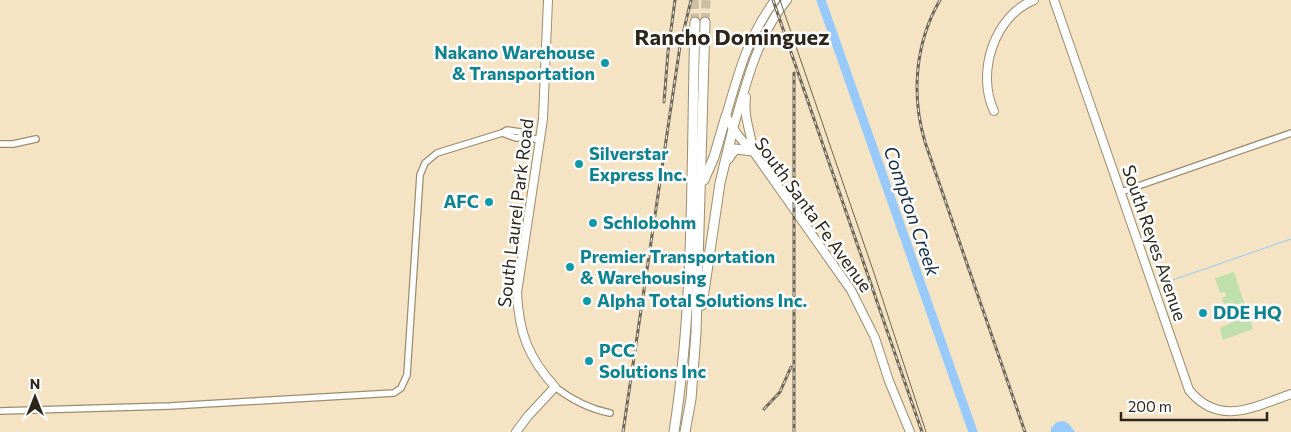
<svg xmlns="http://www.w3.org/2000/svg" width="1291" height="432" viewBox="0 0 1291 432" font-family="Commissioner,sans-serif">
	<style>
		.green { fill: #c1dead }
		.water { fill: #97cafa }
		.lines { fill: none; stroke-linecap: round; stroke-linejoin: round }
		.stream { stroke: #97cafa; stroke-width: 1 }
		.river { stroke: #97cafa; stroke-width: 9 }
		.primary-tunnel { stroke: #ccbea2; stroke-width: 9; stroke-dasharray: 9 4.5; stroke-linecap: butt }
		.street-casing { stroke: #9c8d6f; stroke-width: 8 }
		.secondary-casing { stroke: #9c8d6f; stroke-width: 10 }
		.primary-casing { stroke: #9c8d6f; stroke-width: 11 }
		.street { stroke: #fff; stroke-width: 5.5 }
		.secondary { stroke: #fff; stroke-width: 8 }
		.primary { stroke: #fff; stroke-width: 9 }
		.tram { stroke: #6e6552; stroke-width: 1 }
		.rail-casing { stroke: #6e6552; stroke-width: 3 }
		.rail { stroke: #fff; stroke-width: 1; stroke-dasharray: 4; stroke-linecap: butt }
		.culture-dot { fill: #0f9aa8; stroke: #fff; stroke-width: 2 }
		.labels { text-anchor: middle; stroke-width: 5; stroke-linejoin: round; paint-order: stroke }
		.culture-label { font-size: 18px; font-weight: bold; fill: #0d838f; stroke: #fff; text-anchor: start }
		.street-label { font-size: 18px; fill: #2d271b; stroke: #fff }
		.water-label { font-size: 19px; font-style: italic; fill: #122d46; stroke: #fff }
		.district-label { font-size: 22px; font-weight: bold; fill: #2d271b; stroke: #fff }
	</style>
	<rect width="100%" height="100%" fill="#f4e4c4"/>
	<!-- green -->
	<polygon class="green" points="1234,272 1253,329 1223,340 1220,328 1233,322 1231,316 1229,317 1226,308 1229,307 1228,303 1224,304 1222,298 1226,296 1225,292 1220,293 1215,278"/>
	<!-- water -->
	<polygon class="water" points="1064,421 1069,424 1075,432 1051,432 1051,428 1057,422"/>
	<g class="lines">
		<!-- stream -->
		<polyline class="stream" points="1161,284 1291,239"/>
		<!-- river -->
		<polyline class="river" points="821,0 973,432"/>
		<!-- primary-tunnel -->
		<g class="primary-tunnel">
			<polyline points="694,0 695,22"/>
			<polyline points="705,22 706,0"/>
		</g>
		<defs>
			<g id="street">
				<polyline points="502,133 516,138 526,137 540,140"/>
				<polyline points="0,144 13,144 36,139"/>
				<polyline points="1121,192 1291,133"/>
				<path d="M555 387C572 400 589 409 610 413"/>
				<polyline points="0,411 170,406 394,393 401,388 407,375 420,175 425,163 437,153 502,133 507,130 520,132 526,137"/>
			</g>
			<g id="secondary">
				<path d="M775 0C747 39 739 71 726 116 733 130 741 141 753 151L851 290 875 338 889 381 910 432"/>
				<path d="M1054 0 1189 390C1219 427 1254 407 1291 394"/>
				<path d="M746 97C743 116 751 132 753 151"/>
				<path d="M994 111C976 73 994 16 1034 0"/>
				<path d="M733 129C745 87 758 34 787 0"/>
				<path d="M516 432 528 416 555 387C528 357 519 333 517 293L543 119 548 0"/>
			</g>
			<g id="primary">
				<polyline points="728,159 735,149 753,151"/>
				<polyline points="704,180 714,157 726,116"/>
				<polyline points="702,305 720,183 733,129"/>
				<path d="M674 432C695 297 691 159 695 22"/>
				<polyline points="685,432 691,399 696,333 705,22"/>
			</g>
		</defs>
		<!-- street casing -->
		<use href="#street" class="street-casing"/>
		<!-- secondary casing -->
		<use href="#secondary" class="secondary-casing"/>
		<!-- primary casing -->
		<use href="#primary" class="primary-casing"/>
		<!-- street -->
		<use href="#street" class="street"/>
		<!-- secondary -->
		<use href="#secondary" class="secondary"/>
		<!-- primary -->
		<use href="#primary" class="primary"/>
		<!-- tram -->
		<polyline class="tram" points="780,0 874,273 926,432"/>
		<defs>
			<g id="rail">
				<polyline points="773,0 922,432"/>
				<path d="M940 0C915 43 911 95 925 142L1025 432"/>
				<polyline points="664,102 668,52 675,0"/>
				<polyline points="764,409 780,392 791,367"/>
				<polyline points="623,432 680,46 691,0"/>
				<polyline points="794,432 794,73"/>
			</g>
		</defs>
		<!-- rail casing -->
		<use href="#rail" class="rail-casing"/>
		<!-- rail -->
		<use href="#rail" class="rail"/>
	</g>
	<!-- markers -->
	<g class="culture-dot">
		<circle cx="605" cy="63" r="5"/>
		<circle cx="579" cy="164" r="5"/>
		<circle cx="489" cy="202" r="5"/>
		<circle cx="593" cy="223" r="5"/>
		<circle cx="570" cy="267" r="5"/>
		<circle cx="587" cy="301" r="5"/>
		<circle cx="1203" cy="313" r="5"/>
		<circle cx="589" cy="361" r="5"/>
	</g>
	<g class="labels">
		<!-- culture labels -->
		<g class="culture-label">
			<text x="595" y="59" text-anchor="end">Nakano Warehouse<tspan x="595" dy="21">&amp; Transportation</tspan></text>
			<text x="589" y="160">Silverstar<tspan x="589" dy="21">Express Inc.</tspan></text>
			<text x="479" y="208" text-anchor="end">AFC</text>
			<text x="603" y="229">Schlobohm</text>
			<text x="580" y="263">Premier Transportation<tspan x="580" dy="21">&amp; Warehousing</tspan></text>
			<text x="597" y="307">Alpha Total Solutions Inc.</text>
			<text x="1213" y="319">DDE HQ</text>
			<text x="599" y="357">PCC<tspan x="599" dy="21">Solutions Inc</tspan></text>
		</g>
		<!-- street labels -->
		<g class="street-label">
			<text transform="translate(516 213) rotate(-83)" y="6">South Laurel Park Road</text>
			<text transform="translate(813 215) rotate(54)" y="6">South Santa Fe Avenue</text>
			<text transform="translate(1154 243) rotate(71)" y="6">South Reyes Avenue</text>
		</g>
		<!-- water labels -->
		<g class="water-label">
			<text transform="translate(912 211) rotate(71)" y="7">Compton Creek</text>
		</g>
		<!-- district labels -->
		<g class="district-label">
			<text x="732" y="45">Rancho Dominguez</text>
		</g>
	</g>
	<!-- north arrow -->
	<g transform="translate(35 397)" stroke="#ffffff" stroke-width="4" paint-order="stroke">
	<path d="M0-4L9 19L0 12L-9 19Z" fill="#2d271b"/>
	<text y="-8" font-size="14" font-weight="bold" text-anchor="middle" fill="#2d271b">N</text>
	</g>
	<!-- scale -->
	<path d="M1121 412v8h146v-8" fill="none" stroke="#2d271b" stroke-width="2.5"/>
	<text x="1128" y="412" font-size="15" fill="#2d271b" stroke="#ffffff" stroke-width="4" paint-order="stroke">200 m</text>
</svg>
